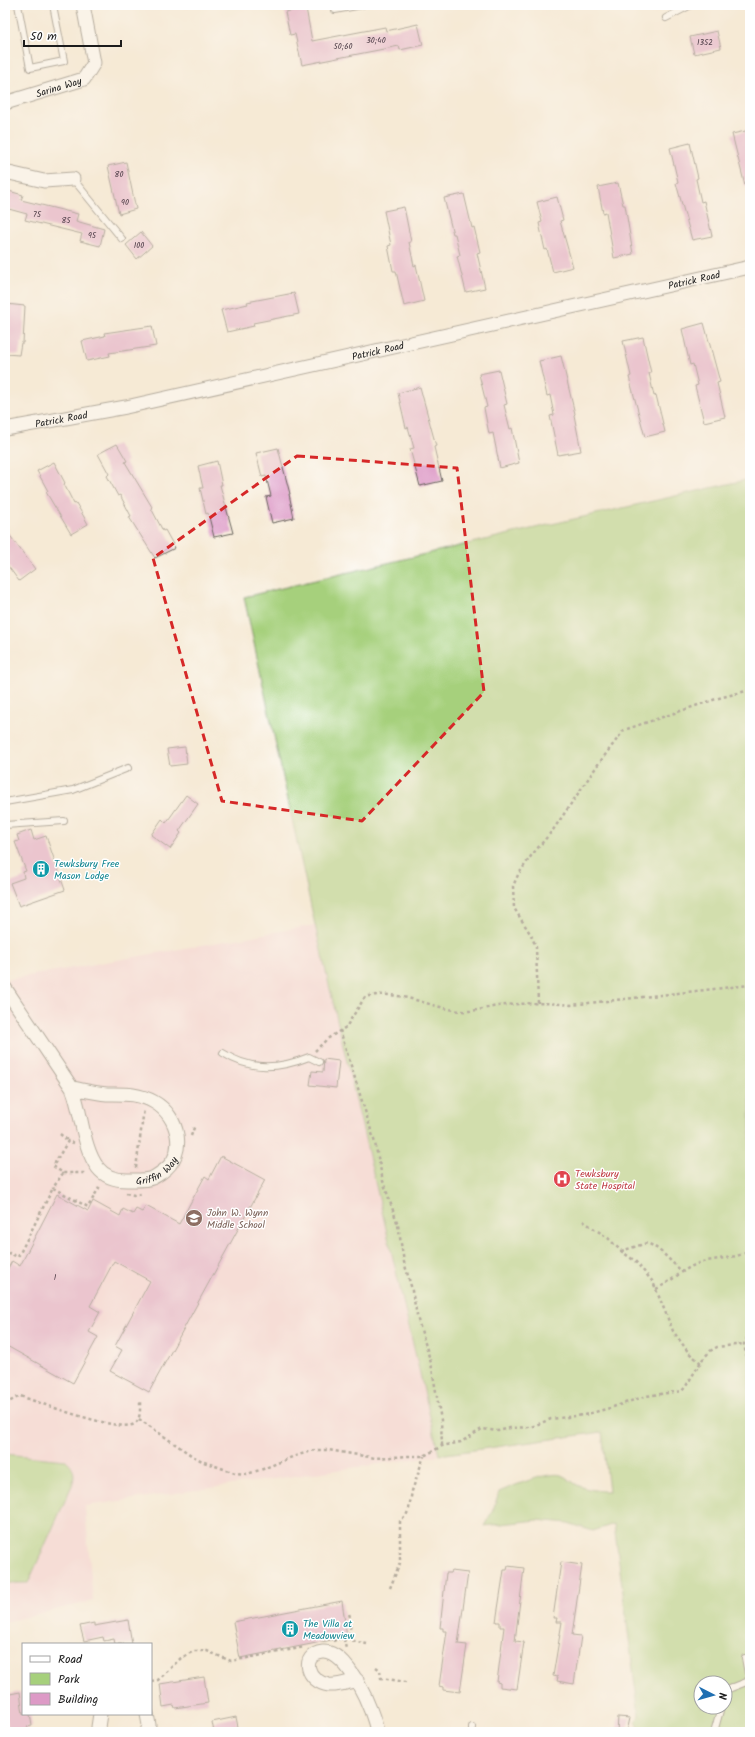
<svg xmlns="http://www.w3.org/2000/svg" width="755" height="1737" viewBox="0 0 755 1737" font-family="Kalam,sans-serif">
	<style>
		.built { fill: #f6cfd7; fill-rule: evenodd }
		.green { fill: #a6d07c; stroke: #61764c; fill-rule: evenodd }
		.building { fill: #dd9ac6 }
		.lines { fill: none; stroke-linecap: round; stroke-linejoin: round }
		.lane-casing { stroke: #68645d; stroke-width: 8 }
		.street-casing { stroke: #68645d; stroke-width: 15 }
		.path { stroke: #68645d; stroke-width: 2.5; stroke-dasharray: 3 3; stroke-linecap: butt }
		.lane { stroke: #fff; stroke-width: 6 }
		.street { stroke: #fff; stroke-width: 13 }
		.marked { fill: none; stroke: #d62828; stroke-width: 3; stroke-dasharray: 8 5; stroke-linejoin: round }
		.labels { text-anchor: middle; stroke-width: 3; stroke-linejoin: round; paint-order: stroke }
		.number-label { font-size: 8px; fill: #4c3c46 }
		.street-label { font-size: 10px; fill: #1c1c1c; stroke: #fff }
		.culture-label { font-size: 10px; fill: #0d838f; stroke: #fff; text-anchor: start }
		.health-label { font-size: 10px; fill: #be3a42; stroke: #fff; text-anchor: start }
		.education-label { font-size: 10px; fill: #785e54; stroke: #fff; text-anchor: start }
	</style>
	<rect width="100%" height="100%" fill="#fff"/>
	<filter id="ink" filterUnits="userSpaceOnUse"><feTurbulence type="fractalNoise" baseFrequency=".025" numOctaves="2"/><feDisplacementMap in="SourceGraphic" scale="8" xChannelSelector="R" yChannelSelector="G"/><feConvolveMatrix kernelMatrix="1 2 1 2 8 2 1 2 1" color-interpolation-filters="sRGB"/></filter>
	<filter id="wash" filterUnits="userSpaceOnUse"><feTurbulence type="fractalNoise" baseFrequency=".012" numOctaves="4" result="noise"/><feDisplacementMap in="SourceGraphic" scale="16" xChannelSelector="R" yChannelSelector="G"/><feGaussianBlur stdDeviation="0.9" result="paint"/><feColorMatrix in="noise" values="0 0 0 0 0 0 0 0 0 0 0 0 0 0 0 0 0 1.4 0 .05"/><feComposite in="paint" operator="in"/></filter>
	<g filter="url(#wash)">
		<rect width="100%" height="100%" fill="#f6ead5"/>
		<!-- built -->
		<path class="built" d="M750 479V1732H641L602 1432 85 1506 93 1601 5 1622V980L315 925 244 597 552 524ZM701 1683H725V1707H701Z"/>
		<!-- green -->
		<g class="green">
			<path d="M750 479V1732H641L636 1721 639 1716 614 1524 593 1531 568 1523 537 1520 484 1526 493 1510 499 1492C510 1487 549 1471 561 1475 567 1477 573 1483 579 1486 589 1490 599 1491 609 1491L602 1432 439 1455 315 925 244 597 552 524ZM701 1683H725V1707H701Z"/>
			<path d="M5 1454 66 1460C74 1467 75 1473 73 1483L28 1583H9L5 1582Z"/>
		</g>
		<g id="blocks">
			<!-- building -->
			<g class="building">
				<polygon points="306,8 312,41 385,27 386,31 418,24 423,45 400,50 399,46 302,65 295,34 290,35 285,12"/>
				<polygon points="717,31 721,48 694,54 690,37"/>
				<polygon points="750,130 750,185 745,186 732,134"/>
				<polygon points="690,143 698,178 696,179 701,202 704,201 712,236 692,240 676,183 678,182 670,148"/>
				<polygon points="126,162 136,209 119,214 108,166"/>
				<polygon points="618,183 623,205 625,205 633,254 614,258 606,212 603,213 598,187"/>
				<polygon points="5,190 23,195 21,200 78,214 76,221 104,229 100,246 80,241 82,234 25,220 27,214 5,208"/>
				<polygon points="464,194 472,228 474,227 480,252 477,253 485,288 466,292 457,256 460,255 455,234 453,234 444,198"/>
				<polygon points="557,197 563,220 560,221 573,267 553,272 547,249 545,250 539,223 542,222 537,202"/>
				<polygon points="404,207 411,242 409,242 414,266 416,265 424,301 404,306 396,271 393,271 388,246 391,245 384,211"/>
				<polygon points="141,232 152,246 137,259 126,245"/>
				<polygon points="294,293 299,314 253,323 254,326 227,332 221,310 248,304 247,302"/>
				<polygon points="6,304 25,306 23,343 21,343 19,355 5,354"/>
				<polygon points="704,323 720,382 717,383 725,417 704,422 695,386 698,385 693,364 690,365 682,329"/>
				<polygon points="152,326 156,346 109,353 110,356 87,361 82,341 105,336 104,333"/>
				<polygon points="643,337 651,373 649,373 654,396 656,395 665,432 645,437 629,377 631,376 623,341"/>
				<polygon points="561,356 575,414 574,415 581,451 558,455 550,416 554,415 550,395 547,396 539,361"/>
				<polygon points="499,370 507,404 504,405 510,429 512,428 519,463 500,468 493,433 489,434 484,408 487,407 479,374"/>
				<polygon points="420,387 436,446 434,447 442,481 420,486 410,449 414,448 408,427 406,428 398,393"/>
				<polygon points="117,444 127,461 125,462 152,507 151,508 163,531 165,530 175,548 155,558 129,517 131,516 120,495 118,496 107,476 109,474 98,454"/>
				<polygon points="278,448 290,494 289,494 294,518 272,523 266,497 271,496 266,476 262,477 256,453"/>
				<polygon points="217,461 222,485 220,485 233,533 214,537 208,513 206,514 200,488 203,488 198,466"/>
				<polygon points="54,462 65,483 64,484 74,504 76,503 88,524 71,534 46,492 48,491 37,471"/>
				<polygon points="5,529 35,569 19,581 5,562"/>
				<polygon points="185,747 187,764 170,766 167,749"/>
				<polygon points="186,795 198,804 179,831 181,833 170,849 151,835 162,819 166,823"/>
				<polygon points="31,830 34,840 46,836 65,890 19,906 10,883 24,878 23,872 26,871 15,842 19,841 17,835"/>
				<polygon points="324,1059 339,1061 336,1088 310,1085 312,1071 323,1072"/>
				<polygon points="221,1156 265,1180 149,1392 110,1371 122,1350 115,1346 150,1281 114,1261 90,1306 100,1312 89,1332 98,1337 73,1383 5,1345 5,1274 12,1261 20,1266 57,1194 88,1211 93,1201 120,1216 123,1209 133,1214 136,1209 142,1212 146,1206 179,1224 205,1176 209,1179"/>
				<polygon points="561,1562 582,1565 572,1635 581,1636 574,1684 557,1681 558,1677 553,1676 562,1622 556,1622 557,1618 553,1618"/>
				<polygon points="508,1566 524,1568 515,1641 524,1642 517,1689 500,1687 500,1683 497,1682 504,1627 500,1627 500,1622 496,1622 504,1570 507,1570"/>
				<polygon points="451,1571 468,1573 458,1644 467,1645 460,1692 443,1690 443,1687 439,1686 447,1631 443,1631 443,1628 440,1628 446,1573 450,1573"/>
				<polygon points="342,1601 347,1637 240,1658 233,1622"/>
				<polygon points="128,1620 132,1644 115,1644 114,1639 104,1641 103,1637 84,1641 80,1626 94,1623 94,1626"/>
				<polygon points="204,1677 208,1703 175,1708 174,1705 163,1707 160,1684"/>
				<polygon points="20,1692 23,1714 30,1714 32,1726 27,1727 28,1732 9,1732 5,1714 5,1695"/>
				<polygon points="236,1717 239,1732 214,1732 212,1722"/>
				<polygon points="618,1717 630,1718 627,1732 617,1732"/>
			</g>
		</g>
	</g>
	<g filter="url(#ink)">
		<use href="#blocks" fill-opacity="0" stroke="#68645d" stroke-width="1"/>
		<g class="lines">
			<defs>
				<g id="lane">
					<polyline points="18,5 30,68 64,61 53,5"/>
					<polyline points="334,5 335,10 362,5"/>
					<polyline points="666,18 691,5"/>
					<polyline points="73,179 122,239"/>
					<polyline points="5,802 73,790 128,768"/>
					<polyline points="5,825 64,821"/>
					<path d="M223 1053C251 1071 279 1069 309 1057L319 1062"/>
					<polyline points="745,1658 750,1684"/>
					<polyline points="725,1692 726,1690 749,1681"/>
					<polyline points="472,1732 472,1727"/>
					<polyline points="714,1732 721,1707"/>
				</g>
				<g id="street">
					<path id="s1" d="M5 103 84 79 94 63 83 5"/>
					<polyline points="5,172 44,181 73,179"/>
					<path id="s2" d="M5 429 126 407 750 267"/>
					<path id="s3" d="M5 988 72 1088C82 1111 82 1147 98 1168 105 1177 117 1180 127 1180 135 1180 144 1181 152 1178 155 1177 159 1174 162 1172 188 1154 179 1116 154 1102 138 1093 124 1094 107 1094 96 1093 83 1090 72 1088"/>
					<path d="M357 1680C348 1682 338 1686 329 1685 307 1682 299 1655 323 1652 348 1650 374 1712 377 1732"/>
					<polyline points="147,1714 149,1725 147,1732"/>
					<polyline points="100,1732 98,1727 100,1714"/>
				</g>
			</defs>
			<!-- lane casing -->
			<use href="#lane" class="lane-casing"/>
			<!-- street casing -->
			<use href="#street" class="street-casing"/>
			<!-- path -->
			<g class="path">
				<polyline points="538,1003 536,947 531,935 514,908 513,886 518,875 531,856 553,830 599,763 624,730 719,698 750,690"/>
				<polyline points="340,1030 375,1143 383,1181 398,1225 404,1262 411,1286 418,1320 431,1363 441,1420 442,1446"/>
				<path d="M315 1051 327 1039 346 1027 365 997C397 988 430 1008 461 1011 474 1012 485 1008 498 1006 523 1003 546 1002 571 1005L750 985"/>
				<polyline points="60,1134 68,1141"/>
				<polyline points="191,1136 195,1125"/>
				<polyline points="74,1143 68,1141 53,1166 63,1173 85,1173"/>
				<polyline points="136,1168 144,1109"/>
				<polyline points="63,1173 53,1188 88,1207 100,1186"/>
				<polyline points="126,1193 134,1195 141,1194"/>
				<polyline points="583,1221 608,1238 621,1251 635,1261 653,1282 673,1331 689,1353 701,1363"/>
				<path d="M621 1251 647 1243C662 1249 670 1262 683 1272"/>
				<polyline points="5,1260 9,1253 18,1257 53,1188"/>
				<path d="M656 1289C671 1282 683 1269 699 1263 715 1258 734 1259 750 1251"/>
				<polyline points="750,1332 744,1344 750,1374"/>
				<path d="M5 1404 20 1396C38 1402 120 1433 134 1424 141 1420 140 1409 140 1402"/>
				<polyline points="139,1419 191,1455 204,1462 235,1473 247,1474 263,1469 292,1457 315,1450 329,1450 375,1458 409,1456 424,1456 442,1446 461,1442 482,1429 498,1431 510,1428 531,1427 551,1419 584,1415 610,1408 646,1396 682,1391 686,1386 702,1360 710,1351 717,1347 744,1344"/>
				<polyline points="390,1588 400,1563 400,1521 406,1516 409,1509 412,1491 424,1456"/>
				<polyline points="348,1637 353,1641 367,1644"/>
				<polyline points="344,1639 346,1649"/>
				<polyline points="333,1641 349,1636 351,1622 349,1613"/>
				<polyline points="376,1667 380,1670 381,1678 406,1682"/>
				<polyline points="151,1681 158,1680 181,1658 194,1651 207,1651 231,1661 305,1647"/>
			</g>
			<!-- lane -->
			<use href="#lane" class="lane"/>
			<!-- street -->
			<use href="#street" class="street"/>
		</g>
	</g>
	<!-- marked area -->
	<path d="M0 0H755V1737H0ZM297 456 457 468 484 692 362 821 222 801 153 558Z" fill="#f6ead5" fill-opacity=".55" fill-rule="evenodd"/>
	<path class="marked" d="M297 456 457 468 484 692 362 821 222 801 153 558Z"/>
	<!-- icons -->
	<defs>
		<symbol id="building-disc" viewBox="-11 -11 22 22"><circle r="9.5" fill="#0f9aa8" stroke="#fff"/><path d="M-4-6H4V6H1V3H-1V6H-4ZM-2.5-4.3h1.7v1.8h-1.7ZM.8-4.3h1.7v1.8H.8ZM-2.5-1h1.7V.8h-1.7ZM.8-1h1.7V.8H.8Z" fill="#fff"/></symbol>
		<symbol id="hospital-disc" viewBox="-11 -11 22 22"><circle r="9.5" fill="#e0444e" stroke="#fff"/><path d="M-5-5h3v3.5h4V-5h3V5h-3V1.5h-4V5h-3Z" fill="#fff"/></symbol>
		<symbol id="school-disc" viewBox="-11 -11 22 22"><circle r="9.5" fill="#8d6e63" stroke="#fff"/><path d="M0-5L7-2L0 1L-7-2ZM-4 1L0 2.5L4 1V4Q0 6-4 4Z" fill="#fff"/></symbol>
	</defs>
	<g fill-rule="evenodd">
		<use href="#building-disc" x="31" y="859" width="20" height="20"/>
		<use href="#hospital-disc" x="552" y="1169" width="20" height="20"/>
		<use href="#school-disc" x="184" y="1208" width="20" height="20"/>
		<use href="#building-disc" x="280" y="1619" width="20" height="20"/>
	</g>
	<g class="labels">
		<!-- number labels -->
		<g class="number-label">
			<text x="376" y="43">30;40</text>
			<text x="705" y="45">1352</text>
			<text x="343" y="49">50;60</text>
			<text x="119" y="177">80</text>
			<text x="125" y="205">90</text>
			<text x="37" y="217">75</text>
			<text x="66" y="223">85</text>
			<text x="92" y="238">95</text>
			<text x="139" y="248">100</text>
			<text x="55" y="1280">1</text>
		</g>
		<!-- street labels -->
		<g class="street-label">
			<text dy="4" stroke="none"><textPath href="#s1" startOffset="56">Sarina Way</textPath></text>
			<text dy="4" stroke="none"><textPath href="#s2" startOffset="705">Patrick Road</textPath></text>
			<text dy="4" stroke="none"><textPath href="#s2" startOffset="381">Patrick Road</textPath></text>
			<text dy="4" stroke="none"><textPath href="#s2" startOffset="57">Patrick Road</textPath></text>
			<text dy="4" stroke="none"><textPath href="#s3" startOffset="270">Griffin Way</textPath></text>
		</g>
		<!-- culture labels -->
		<g class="culture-label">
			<text x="54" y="867">Tewksbury Free<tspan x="54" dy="12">Mason Lodge</tspan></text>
			<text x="303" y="1627">The Villa at<tspan x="303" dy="12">Meadowview</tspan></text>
		</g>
		<!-- health labels -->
		<g class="health-label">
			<text x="575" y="1177">Tewksbury<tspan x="575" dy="12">State Hospital</tspan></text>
		</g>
		<!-- education labels -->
		<g class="education-label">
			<text x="207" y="1216">John W. Wynn<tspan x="207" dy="12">Middle School</tspan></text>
		</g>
	</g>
	<!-- margin -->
	<rect width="755" height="1737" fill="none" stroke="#fff" stroke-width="20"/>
	<!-- legend -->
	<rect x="22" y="1643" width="130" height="72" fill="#ffffff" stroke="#a4a4a4"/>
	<rect x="30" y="1656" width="20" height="6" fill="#ffffff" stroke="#a4a4a4"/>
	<text x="58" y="1663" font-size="12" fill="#1c1c1c">Road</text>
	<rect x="30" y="1673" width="20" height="12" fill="#a6d07c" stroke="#a4a4a4"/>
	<text x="58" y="1683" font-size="12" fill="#1c1c1c">Park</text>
	<rect x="30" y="1693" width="20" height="12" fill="#dd9ac6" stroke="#a4a4a4"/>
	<text x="58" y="1703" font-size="12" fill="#1c1c1c">Building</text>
	<!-- north arrow -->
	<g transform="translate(713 1695) rotate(96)"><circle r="19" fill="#ffffff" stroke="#a4a4a4"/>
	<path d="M0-3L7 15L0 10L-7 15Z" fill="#1f6fb2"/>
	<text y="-6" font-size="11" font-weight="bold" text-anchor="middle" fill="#1c1c1c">N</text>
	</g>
	<!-- scale -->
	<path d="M24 40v6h97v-6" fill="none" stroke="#1c1c1c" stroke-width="2"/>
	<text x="30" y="40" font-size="12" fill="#1c1c1c" stroke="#ffffff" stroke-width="3" paint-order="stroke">50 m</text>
</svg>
